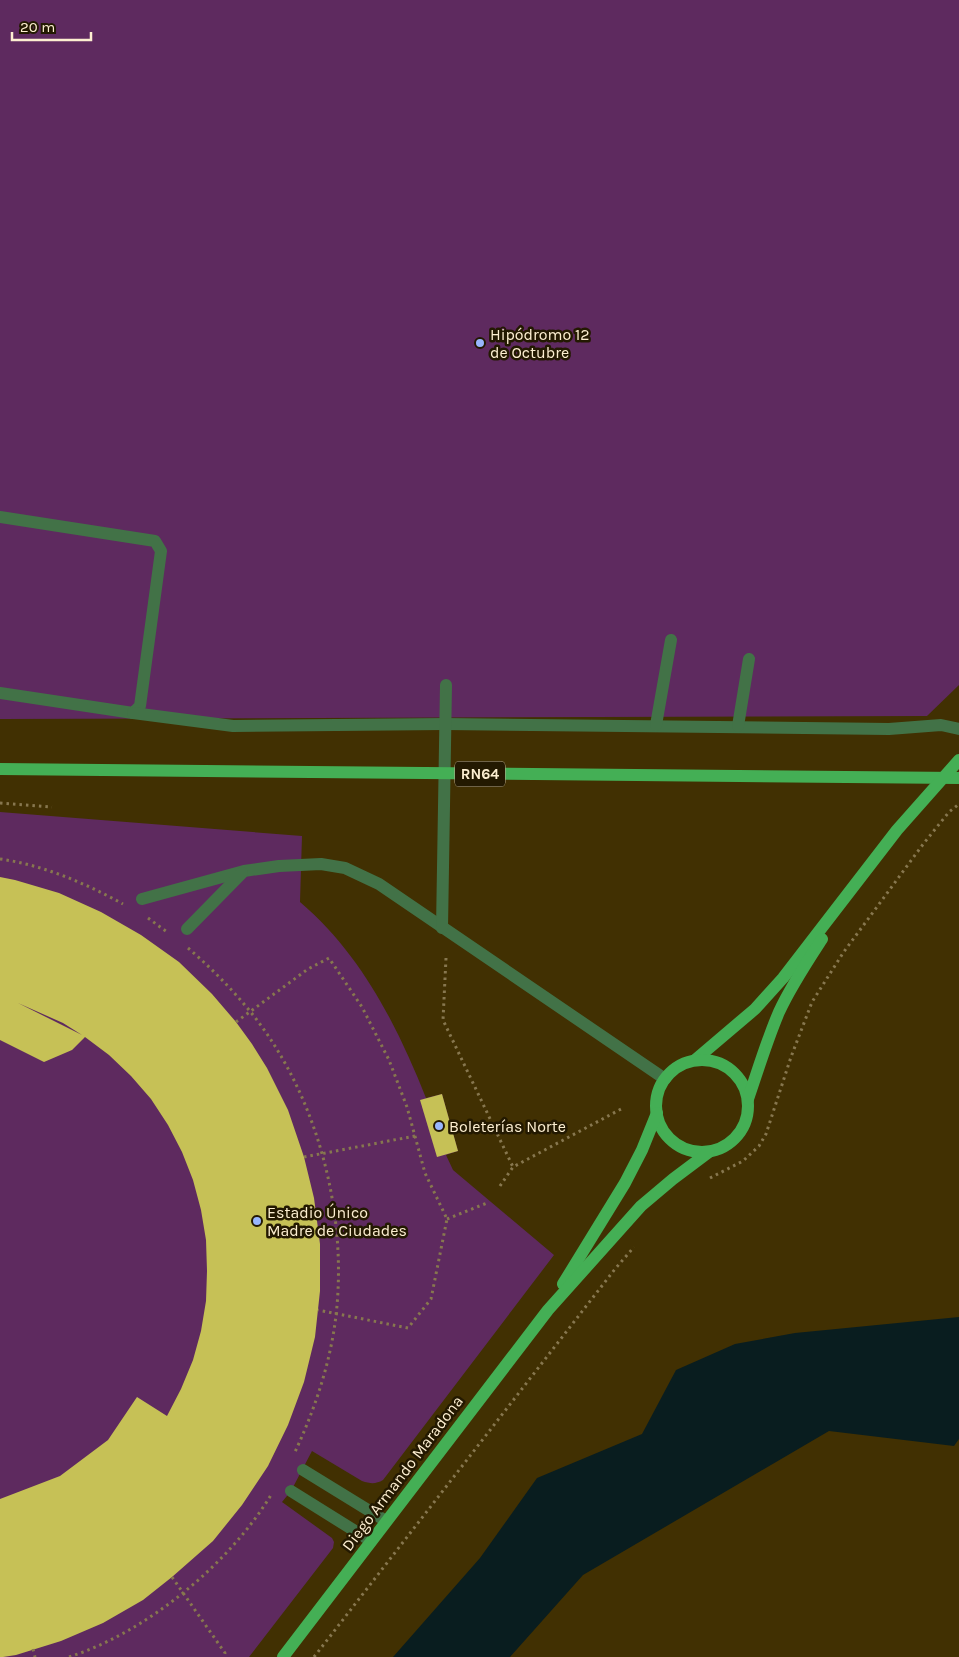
<svg xmlns="http://www.w3.org/2000/svg" width="959" height="1657" viewBox="0 0 959 1657" font-family="Karla,sans-serif">
	<style>
		.green { fill: #5e2a5f }
		.water { fill: #091d1f }
		.building { fill: #c6c156; fill-rule: evenodd }
		.lines { fill: none; stroke-linecap: round; stroke-linejoin: round }
		.path { stroke: #87774f; stroke-width: 3; stroke-dasharray: 2.5 4; stroke-linecap: butt }
		.minor { stroke: #427247; stroke-width: 12 }
		.major { stroke: #44af55; stroke-width: 12 }
		.poi-dot { fill: #98b6fd; stroke: #231901; stroke-width: 2 }
		.labels { text-anchor: middle; stroke-width: 5; stroke-linejoin: round; paint-order: stroke }
		.shield { fill: #231901; stroke: #bcaf93; stroke-width: 1 }
		.shield-label { font-size: 15px; font-weight: bold; fill: #fdefd1 }
		.poi-label { font-size: 16px; fill: #fdefd1; stroke: #231901; text-anchor: start }
		.street-label { font-size: 16px; fill: #fdefd1; stroke: #231901 }
	</style>
	<rect width="100%" height="100%" fill="#413002"/>
	<!-- green -->
	<g class="green">
		<polygon points="0,0 959,0 959,685 927,716 0,719"/>
		<path d="M0 812 302 836 300 902C361 954 397 1025 426 1098L442 1094 458 1151 446 1155 453 1170 554 1255 383 1480C376 1484 371 1484 362 1481L312 1451 291 1491 282 1502 332 1538 334 1542 333 1548 249 1657H0Z"/>
	</g>
	<!-- water -->
	<polygon class="water" points="959,1317 959,1439 954,1446 829,1431 583,1575 510,1657 393,1657 480,1558 537,1478 642,1434 676,1370 735,1344 795,1333"/>
	<!-- building -->
	<g class="building">
		<path d="M0 877 15 880 59 893 101 912 141 935 179 962 212 994 236 1022 252 1044 267 1068 288 1110 304 1157 314 1198 320 1244V1291L315 1337 304 1382 288 1425 268 1466 242 1505 213 1541 172 1577 143 1600 103 1623 61 1641 16 1655 3 1657H0V1499L60 1476 108 1440 137 1397 167 1416 181 1389 193 1360 201 1331 206 1301 207 1271 206 1240 201 1210 193 1180 182 1152 168 1125 151 1099 131 1076 109 1055 85 1037 72 1050 44 1062 0 1040ZM18 1003 63 1023 82 1035Z"/>
		<polygon points="442,1094 458,1151 437,1157 420,1100"/>
	</g>
	<g class="lines">
		<!-- path -->
		<g class="path">
			<polyline points="0,803 52,807"/>
			<path d="M0 859C43 865 85 883 123 904"/>
			<polyline points="148,918 167,932"/>
			<path d="M188 948C210 967 230 987 249 1010 319 1095 351 1222 334 1330 327 1373 313 1413 295 1452"/>
			<polyline points="446,958 443,1020 513,1167"/>
			<polyline points="236,1022 308,969 329,958 362,1007 389,1060 407,1107 425,1173 447,1219 431,1299 408,1328 318,1310"/>
			<polyline points="304,1157 415,1136"/>
			<polyline points="710,1178 743,1161 759,1146 766,1134 791,1057 812,1002 843,953 924,843 949,812 959,804"/>
			<polyline points="500,1186 513,1167 623,1108"/>
			<polyline points="447,1219 487,1203"/>
			<polyline points="172,1577 225,1653 224,1657"/>
			<polyline points="33,1649 35,1657"/>
			<path d="M69 1657C147 1632 229 1564 271 1495"/>
			<polyline points="314,1657 615,1269 634,1247"/>
		</g>
		<!-- minor -->
		<g class="minor">
			<polyline points="0,517 155,541 161,551 140,706 133,713 0,693"/>
			<polyline points="133,713 233,726 445,724 889,729 941,725 959,729"/>
			<polyline points="656,725 671,640"/>
			<polyline points="738,726 749,659"/>
			<polyline points="142,899 244,871 279,866 321,864 345,868 379,884 665,1079"/>
			<polyline points="442,928 446,685"/>
			<polyline points="187,929 242,873"/>
			<polyline points="303,1470 386,1521"/>
			<polyline points="291,1491 371,1541"/>
		</g>
		<!-- major -->
		<g class="major">
			<polyline points="0,769 959,778"/>
			<polyline points="695,1060 755,1009 783,978 897,830 959,760"/>
			<circle cx="702" cy="1106" r="46"/>
			<path d="M748 1099C758 1070 767 1040 779 1012 791 986 807 962 822 939"/>
			<polyline points="563,1284 625,1183 642,1150 657,1113"/>
			<polyline points="283,1657 548,1310 641,1206 673,1179 709,1152"/>
		</g>
	</g>
	<!-- markers -->
	<g class="poi-dot">
		<circle cx="480" cy="343" r="5"/>
		<circle cx="439" cy="1126" r="5"/>
		<circle cx="257" cy="1221" r="5"/>
	</g>
	<g class="labels">
		<!-- shield labels -->
		<rect class="shield" x="455" y="761.5" width="50" height="25" rx="4"/>
		<g class="shield-label">
			<text x="480" y="779">RN64</text>
		</g>
		<!-- poi labels -->
		<g class="poi-label">
			<text x="490" y="340">Hipódromo 12<tspan x="490" dy="18">de Octubre</tspan></text>
			<text x="449" y="1132">Boleterías Norte</text>
			<text x="267" y="1218">Estadio Único<tspan x="267" dy="18">Madre de Ciudades</tspan></text>
		</g>
		<!-- street labels -->
		<g class="street-label">
			<text transform="translate(402 1473) rotate(-53)" y="6">Diego Armando Maradona</text>
		</g>
	</g>
	<!-- scale -->
	<path d="M12 32v8h79v-8" fill="none" stroke="#fdefd1" stroke-width="2.5"/>
	<text x="20" y="32" font-size="15" fill="#fdefd1" stroke="#231901" stroke-width="4" paint-order="stroke">20 m</text>
</svg>
